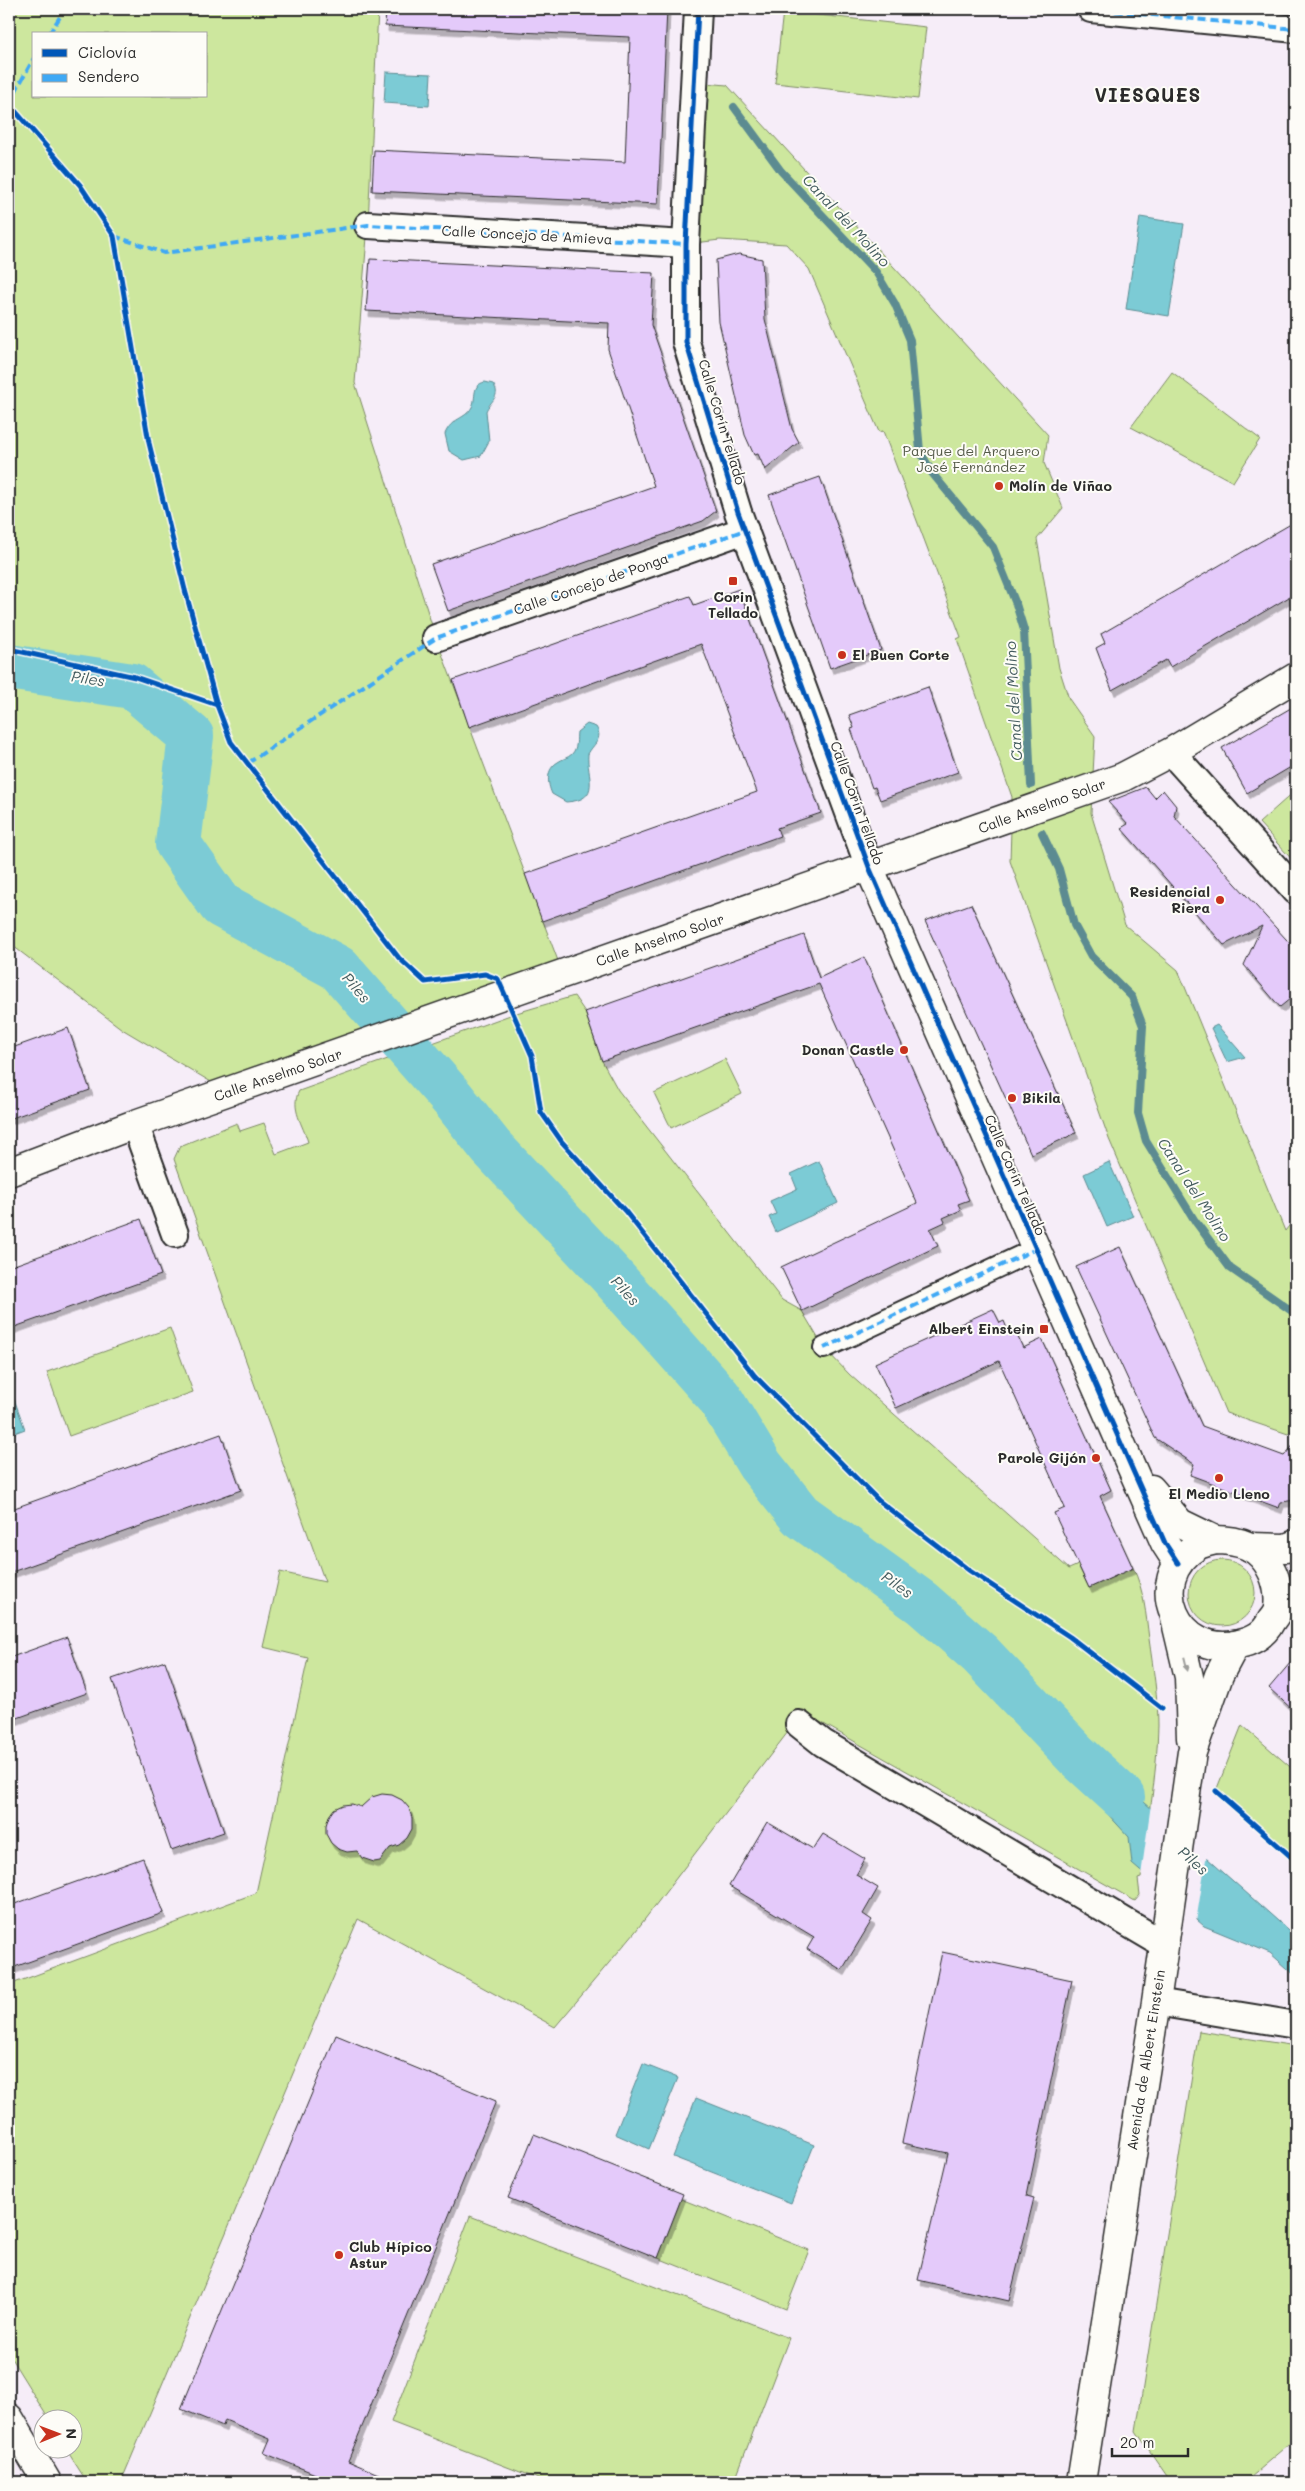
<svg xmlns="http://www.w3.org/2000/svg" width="1305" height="2491" viewBox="0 0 1305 2491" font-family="Mali,sans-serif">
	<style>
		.green { fill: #cde79e; stroke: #7c8964; fill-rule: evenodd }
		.water { fill: #7bcbd5; stroke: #5b8b91 }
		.pier { fill: #f6edf8 }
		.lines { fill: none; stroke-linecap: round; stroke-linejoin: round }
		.stream { stroke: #5b8b91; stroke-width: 8 }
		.river { stroke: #7bcbd5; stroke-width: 46 }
		.building { fill: #e4cafa; stroke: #2b2b2b; filter: url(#shadow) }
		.pedestrian-casing { stroke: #2b2b2b; stroke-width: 24 }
		.minor-casing { stroke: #2b2b2b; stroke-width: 30 }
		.tertiary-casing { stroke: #2b2b2b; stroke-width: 31 }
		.secondary-casing { stroke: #2b2b2b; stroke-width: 31 }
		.primary-casing { stroke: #2b2b2b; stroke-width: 31 }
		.pedestrian { stroke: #fdfcf7; stroke-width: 20 }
		.minor { stroke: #fdfcf7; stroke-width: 26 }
		.tertiary { stroke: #fdfcf7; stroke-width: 28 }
		.secondary { stroke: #fdfcf7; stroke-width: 28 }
		.primary { stroke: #fdfcf7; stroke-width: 28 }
		.quiet { stroke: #3fa9f5; stroke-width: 4; stroke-dasharray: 8 4; stroke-linecap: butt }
		.cycleway-casing { stroke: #fdfcf7; stroke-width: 8 }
		.cycleway { stroke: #0057b8; stroke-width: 5 }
		.oneway { fill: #9e9e9b }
		.poi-dot { fill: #c8321e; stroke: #fdfcf7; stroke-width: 2 }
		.labels { text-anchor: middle; stroke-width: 4; stroke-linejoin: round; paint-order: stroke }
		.street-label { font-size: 14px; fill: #2b2b2b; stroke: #fdfcf7 }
		.park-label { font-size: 14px; fill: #545a48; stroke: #fdfcf7 }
		.poi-label { font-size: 14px; font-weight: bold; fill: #2b2b2b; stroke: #fdfcf7; text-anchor: start }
		.water-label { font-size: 15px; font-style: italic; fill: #435b5e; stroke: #fdfcf7 }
		.district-label { font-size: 19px; font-weight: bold; letter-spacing: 1px; fill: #2b2b2b; stroke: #fdfcf7 }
	</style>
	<defs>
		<filter id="shadow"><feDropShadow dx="3" dy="5.5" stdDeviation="0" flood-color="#0004"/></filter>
	</defs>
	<rect width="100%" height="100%" fill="#f6edf8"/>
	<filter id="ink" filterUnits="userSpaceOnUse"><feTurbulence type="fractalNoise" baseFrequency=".02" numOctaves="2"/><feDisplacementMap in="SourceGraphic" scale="10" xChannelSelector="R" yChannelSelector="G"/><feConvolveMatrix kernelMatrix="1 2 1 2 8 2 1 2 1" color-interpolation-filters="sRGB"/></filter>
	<g filter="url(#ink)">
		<!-- green -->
		<g class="green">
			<path d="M9 9H378L368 225 355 383 436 638 563 974 228 1092 122 1029 9 943ZM34 34H206V96H34Z"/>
			<polygon points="783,11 926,27 918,99 775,83"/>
			<polygon points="694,82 727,85 1048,435 1044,463 1063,508 1037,539 1059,668 1069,699 1095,736 1091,813 1125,925 1178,970 1285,1231 1296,1217 1296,1425 1288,1434 1226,1413 1109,1139 1010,861 1012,797 957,639 961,637 883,431 879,432 809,269 786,244 720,240 686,244"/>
			<polygon points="1172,372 1260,439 1233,482 1131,427"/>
			<polygon points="1296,790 1296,864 1259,823"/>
			<path d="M574 996 585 1012 602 1061 618 1090 782 1300 802 1311 824 1348 850 1375 1069 1569 1078 1565 1089 1588 1133 1568C1144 1589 1146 1615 1149 1639 1153 1668 1158 1697 1158 1726 1157 1777 1147 1828 1141 1878L1138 1879 1140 1895 1135 1901 808 1715 791 1728 635 1932 555 2027 358 1919 121 2482H87L66 2449 72 2448V2418H48L9 2355V1985L256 1893 308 1658 263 1647 280 1572 325 1582 174 1159 180 1146 237 1123 240 1131 264 1123 276 1154 308 1142C303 1125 290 1108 299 1091L513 1014Z"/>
			<polygon points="725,1059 742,1094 671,1128 654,1093"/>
			<polygon points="170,1328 193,1392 69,1436 47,1372"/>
			<circle cx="1222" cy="1593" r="33"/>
			<polygon points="1242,1725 1296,1772 1296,1861 1216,1791"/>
			<polygon points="1199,2031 1296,2046 1296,2438 1244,2482 1171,2482 1136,2431"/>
			<polygon points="681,2199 809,2250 786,2309 658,2258"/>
			<polygon points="470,2216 789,2338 734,2482 546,2482 391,2422"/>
		</g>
		<!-- water -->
		<g class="water">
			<polygon points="386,72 431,74 429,106 384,103"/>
			<polygon points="1140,217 1184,224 1169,316 1126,309"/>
			<path d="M485 382 493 384C502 396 490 401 486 411L489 441 481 456 464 460 449 451 445 434C452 417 465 420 472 407 477 397 471 385 485 382Z"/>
			<path d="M587 724 596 727C604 739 593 744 588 754 586 776 603 800 566 802L552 794C547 783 546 769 558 762 562 759 568 758 572 754 578 747 576 740 577 732Z"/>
			<polygon points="1217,1025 1245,1057 1227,1062 1211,1028"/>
			<polygon points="819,1161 838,1203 776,1232 769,1217 776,1214 770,1201 797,1189 791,1174"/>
			<polygon points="1109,1162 1133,1216 1107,1227 1084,1174"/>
			<polygon points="14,1399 25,1429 9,1435 9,1401"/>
			<polygon points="1076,1755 1126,1786 1296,1937 1296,1976 1270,1953 1204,1926 1132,1864 1129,1837 1105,1811"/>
			<polygon points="643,2064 678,2078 649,2149 615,2134"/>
			<polygon points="696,2098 814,2145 791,2203 673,2157"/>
		</g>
		<!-- pier -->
		<polygon class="pier" points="1151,1804 1207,1853 1196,1922 1141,1875"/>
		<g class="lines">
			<!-- stream -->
			<g class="stream">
				<polyline points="734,107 781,171 876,272 895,304 910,340 920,451 932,473 993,547 1016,604 1024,630 1031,785"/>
				<polyline points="1042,833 1059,869 1074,925 1091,956 1132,997 1143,1026 1138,1113 1146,1141 1195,1221 1230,1268 1296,1314"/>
			</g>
			<!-- river -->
			<polyline class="river" points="9,667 132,686 191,736 178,844 221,905 338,968 453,1099 491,1147 609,1273 719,1397 760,1465 800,1515 922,1603 980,1654 1076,1755 1122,1797"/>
		</g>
		<!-- building -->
		<g class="building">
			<polygon points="386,9 667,9 658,204 372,191 374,150 625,162 630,37 385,26"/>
			<polygon points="739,254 762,259 765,319 792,429 799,442 765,470 758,454 754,455 745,435 719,322 716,260"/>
			<polygon points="370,259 654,273 651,325 716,511 703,521 448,611 431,564 654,486 608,349 609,323 366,311"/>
			<polygon points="820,477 881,650 830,668 769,495"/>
			<polygon points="1296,521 1296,593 1170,667 1166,660 1112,690 1096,648 1105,643 1101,634"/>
			<polygon points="739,589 821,813 777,828 780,836 542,921 525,874 757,792 701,644 469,727 453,680 690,596 694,605"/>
			<polygon points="928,687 958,772 880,800 875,787 872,788 851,729 854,728 849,715"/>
			<polygon points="1296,705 1296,764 1247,793 1222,748"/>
			<polygon points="1146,787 1155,798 1163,790 1176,806 1174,816 1296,950 1296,994 1280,1007 1244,965 1262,926 1224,945 1121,828 1128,824 1108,802"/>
			<polygon points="971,904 1076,1133 1031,1154 925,921"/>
			<polygon points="804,935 819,978 864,957 969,1200 958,1204 961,1210 943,1218 945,1222 930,1229 938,1246 802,1311 781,1267 917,1203 819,984 602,1061 585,1012"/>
			<polygon points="68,1028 90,1090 9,1119 9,1049"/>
			<polygon points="141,1219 161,1275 9,1329 9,1267"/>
			<polygon points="1120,1247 1202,1426 1284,1456 1296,1442 1296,1500 1281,1502 1279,1508 1190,1475 1194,1464 1155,1438 1076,1267"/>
			<polygon points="993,1309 1000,1323 1004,1321 1010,1336 1016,1333 1023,1348 1042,1339 1111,1490 1100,1496 1133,1568 1089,1588 1054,1513 1065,1508 999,1361 896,1408 875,1363"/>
			<polygon points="221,1434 241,1490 9,1573 9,1510"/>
			<polygon points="67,1637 87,1693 9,1721 9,1658"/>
			<polygon points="1296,1656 1296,1713 1269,1688"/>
			<polygon points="165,1661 224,1832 171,1850 112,1679"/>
			<polygon points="382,1794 392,1795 402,1800 409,1808 412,1818 412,1829 407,1838 399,1845 390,1848 380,1861 374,1862 362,1858 357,1851 347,1852 338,1849 331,1843 326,1834 326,1825 329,1816 334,1809 343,1805 352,1804 361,1807 372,1797"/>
			<polygon points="767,1822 813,1849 823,1834 865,1859 856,1875 878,1888 863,1914 872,1920 842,1970 807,1949 814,1937 729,1886"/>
			<polygon points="143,1858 163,1913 9,1969 9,1906"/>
			<polygon points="942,1952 1072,1980 1027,2196 1034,2198 1009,2301 918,2280 948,2153 902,2143"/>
			<polygon points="336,2035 496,2101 348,2461 397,2482 335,2482 264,2453 270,2439 225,2420 223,2426 181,2409"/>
			<polygon points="534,2134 683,2194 658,2258 508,2198"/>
		</g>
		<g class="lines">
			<defs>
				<polyline id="pedestrian" points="824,1348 1036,1249"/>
				<g id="minor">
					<polyline points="698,9 686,244 686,342 738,512 869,867"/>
					<polyline points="1091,9 1296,29"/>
					<polyline points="368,225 686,244"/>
					<polyline points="436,638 745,530"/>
					<polyline points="1171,752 1296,891"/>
					<polyline points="135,1124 175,1234"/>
					<polyline points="799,1724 823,1743 1163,1944"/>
					<polyline points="1156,2002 1296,2025"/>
				</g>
				<g id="tertiary">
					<polyline points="869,867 1130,1464 1165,1543 1178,1563"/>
					<polyline points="1151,1489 1180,1523 1215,1540"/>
					<path d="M1215 1540C1227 1540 1237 1541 1248 1546 1270 1556 1281 1585 1278 1608 1278 1612 1274 1617 1271 1621 1264 1635 1253 1641 1239 1644 1177 1659 1142 1580 1197 1546 1202 1543 1209 1542 1215 1540Z"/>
					<polyline points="1250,1547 1286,1548 1296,1544"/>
					<polyline points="1175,1618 1189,1677 1191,1738"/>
					<polyline points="1081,2482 1156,2002 1192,1752 1219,1675 1235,1645"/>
				</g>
				<polyline id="secondary" points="9,1172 135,1124 1123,777 1171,752 1296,677"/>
				<polyline id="primary" points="9,2418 47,2482"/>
			</defs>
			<!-- pedestrian casing -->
			<use href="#pedestrian" class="pedestrian-casing"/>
			<!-- minor casing -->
			<use href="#minor" class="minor-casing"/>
			<!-- tertiary casing -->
			<use href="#tertiary" class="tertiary-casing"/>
			<!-- secondary casing -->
			<use href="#secondary" class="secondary-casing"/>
			<!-- primary casing -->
			<use href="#primary" class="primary-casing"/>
			<!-- pedestrian -->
			<use href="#pedestrian" class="pedestrian"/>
			<!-- minor -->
			<use href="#minor" class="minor"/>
			<!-- tertiary -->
			<use href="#tertiary" class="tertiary"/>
			<!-- secondary -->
			<use href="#secondary" class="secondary"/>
			<!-- primary -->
			<use href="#primary" class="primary"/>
			<!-- quiet -->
			<g class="quiet">
				<polyline points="1091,9 1296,29"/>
				<polyline points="49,34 65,9"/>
				<polyline points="9,103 34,58"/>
				<polyline points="114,236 164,253 368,225 686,244"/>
				<polyline points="248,763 436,638 745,530"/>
				<polyline points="824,1348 1036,1249"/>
			</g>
			<defs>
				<g id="cycleway">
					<polyline points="698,9 686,244 686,342 738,512 869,867 1130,1464 1165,1543 1178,1563"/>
					<polyline points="9,104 80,185 114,236 149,443 185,590 217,705"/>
					<polyline points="9,649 135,677 217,705 231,742 399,958 425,982 485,974 498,979 532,1056 541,1112 562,1142 625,1211 755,1376 879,1501 970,1571 1070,1637 1162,1708"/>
					<polyline points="1216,1791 1296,1861"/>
				</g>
			</defs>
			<!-- cycleway casing -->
			<use href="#cycleway" class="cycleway-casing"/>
			<!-- cycleway -->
			<use href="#cycleway" class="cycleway"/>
		</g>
		<!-- one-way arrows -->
		<defs><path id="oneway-solid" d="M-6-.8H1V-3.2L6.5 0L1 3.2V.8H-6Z" transform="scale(1.25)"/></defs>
		<use class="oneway" href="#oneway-solid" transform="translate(1186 1664) rotate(76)"/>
	</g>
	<!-- markers -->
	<g class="poi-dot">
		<circle cx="999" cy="486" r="5"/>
		<rect x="728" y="576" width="10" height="10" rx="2.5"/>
		<circle cx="842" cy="655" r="5"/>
		<circle cx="1220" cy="900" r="5"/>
		<circle cx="904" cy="1050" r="5"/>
		<circle cx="1012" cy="1098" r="5"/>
		<rect x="1039" y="1324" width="10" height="10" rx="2.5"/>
		<circle cx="1096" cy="1458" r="5"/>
		<circle cx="1219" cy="1478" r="5"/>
		<circle cx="339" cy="2255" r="5"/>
	</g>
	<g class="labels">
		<!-- street labels -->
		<g class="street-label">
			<text transform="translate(527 235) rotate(3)" y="5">Calle Concejo de Amieva</text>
			<text transform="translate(722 422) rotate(73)" y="5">Calle Corín Tellado</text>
			<text transform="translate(591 584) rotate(-19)" y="5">Calle Concejo de Ponga</text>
			<text transform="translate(857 803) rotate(70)" y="5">Calle Corín Tellado</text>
			<text transform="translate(1042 806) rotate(-20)" y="5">Calle Anselmo Solar</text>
			<text transform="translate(660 940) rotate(-19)" y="5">Calle Anselmo Solar</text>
			<text transform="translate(278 1075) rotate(-19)" y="5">Calle Anselmo Solar</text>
			<text transform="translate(1015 1175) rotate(66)" y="5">Calle Corín Tellado</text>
			<text transform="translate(1146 2060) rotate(-81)" y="5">Avenida de Albert Einstein</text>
		</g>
		<!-- park labels -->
		<g class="park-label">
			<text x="971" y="456">Parque del Arquero<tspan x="971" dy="16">José Fernández</tspan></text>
		</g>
		<!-- poi labels -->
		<g class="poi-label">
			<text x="1009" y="491">Molín de Viñao</text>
			<text x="733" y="602" text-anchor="middle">Corin<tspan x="733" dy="16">Tellado</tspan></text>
			<text x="852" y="660">El Buen Corte</text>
			<text x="1210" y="897" text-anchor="end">Residencial<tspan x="1210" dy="16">Riera</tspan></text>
			<text x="894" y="1055" text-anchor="end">Donan Castle</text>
			<text x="1022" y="1103">Bikila</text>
			<text x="1034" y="1334" text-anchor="end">Albert Einstein</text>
			<text x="1086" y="1463" text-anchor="end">Parole Gijón</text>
			<text x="1219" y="1499" text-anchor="middle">El Medio Lleno</text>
			<text x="349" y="2252">Club Hípico<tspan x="349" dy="16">Astur</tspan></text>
		</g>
		<!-- water labels -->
		<g class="water-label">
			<text transform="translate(846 221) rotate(47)" y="5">Canal del Molino</text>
			<text transform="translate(88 679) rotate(9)" y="5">Piles</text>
			<text transform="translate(1014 701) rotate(-93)" y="5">Canal del Molino</text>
			<text transform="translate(356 988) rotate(50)" y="5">Piles</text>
			<text transform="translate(1194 1190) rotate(57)" y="5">Canal del Molino</text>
			<text transform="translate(625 1291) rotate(48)" y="5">Piles</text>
			<text transform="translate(897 1585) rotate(36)" y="5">Piles</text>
			<text transform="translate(1193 1861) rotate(42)" y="5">Piles</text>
		</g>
		<!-- district labels -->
		<g class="district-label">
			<text x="1148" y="102">VIESQUES</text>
		</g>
	</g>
	<!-- margin -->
	<rect width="1305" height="2491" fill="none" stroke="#fdfcf7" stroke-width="30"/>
	<rect x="15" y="15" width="1275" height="2461" fill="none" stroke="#2b2b2b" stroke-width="2" filter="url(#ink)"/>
	<!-- legend -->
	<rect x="32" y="32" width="175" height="65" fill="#fdfcf7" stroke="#a9a8a5"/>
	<rect x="42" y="49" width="25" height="8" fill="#0057b8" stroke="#a9a8a5"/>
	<text x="78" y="58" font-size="15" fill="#2b2b2b">Ciclovía</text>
	<rect x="42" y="74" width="25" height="8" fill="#3fa9f5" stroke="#a9a8a5"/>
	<text x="78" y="82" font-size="15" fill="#2b2b2b">Sendero</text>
	<!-- north arrow -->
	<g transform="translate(58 2434) rotate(89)"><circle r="24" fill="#fdfcf7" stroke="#a9a8a5"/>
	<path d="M0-4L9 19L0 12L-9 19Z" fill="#c8321e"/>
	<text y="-8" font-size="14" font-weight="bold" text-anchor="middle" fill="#2b2b2b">N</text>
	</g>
	<!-- scale -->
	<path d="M1112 2448v8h76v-8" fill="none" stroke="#2b2b2b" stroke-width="2.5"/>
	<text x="1120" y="2448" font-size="15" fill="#2b2b2b" stroke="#fdfcf7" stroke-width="4" paint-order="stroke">20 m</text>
</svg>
